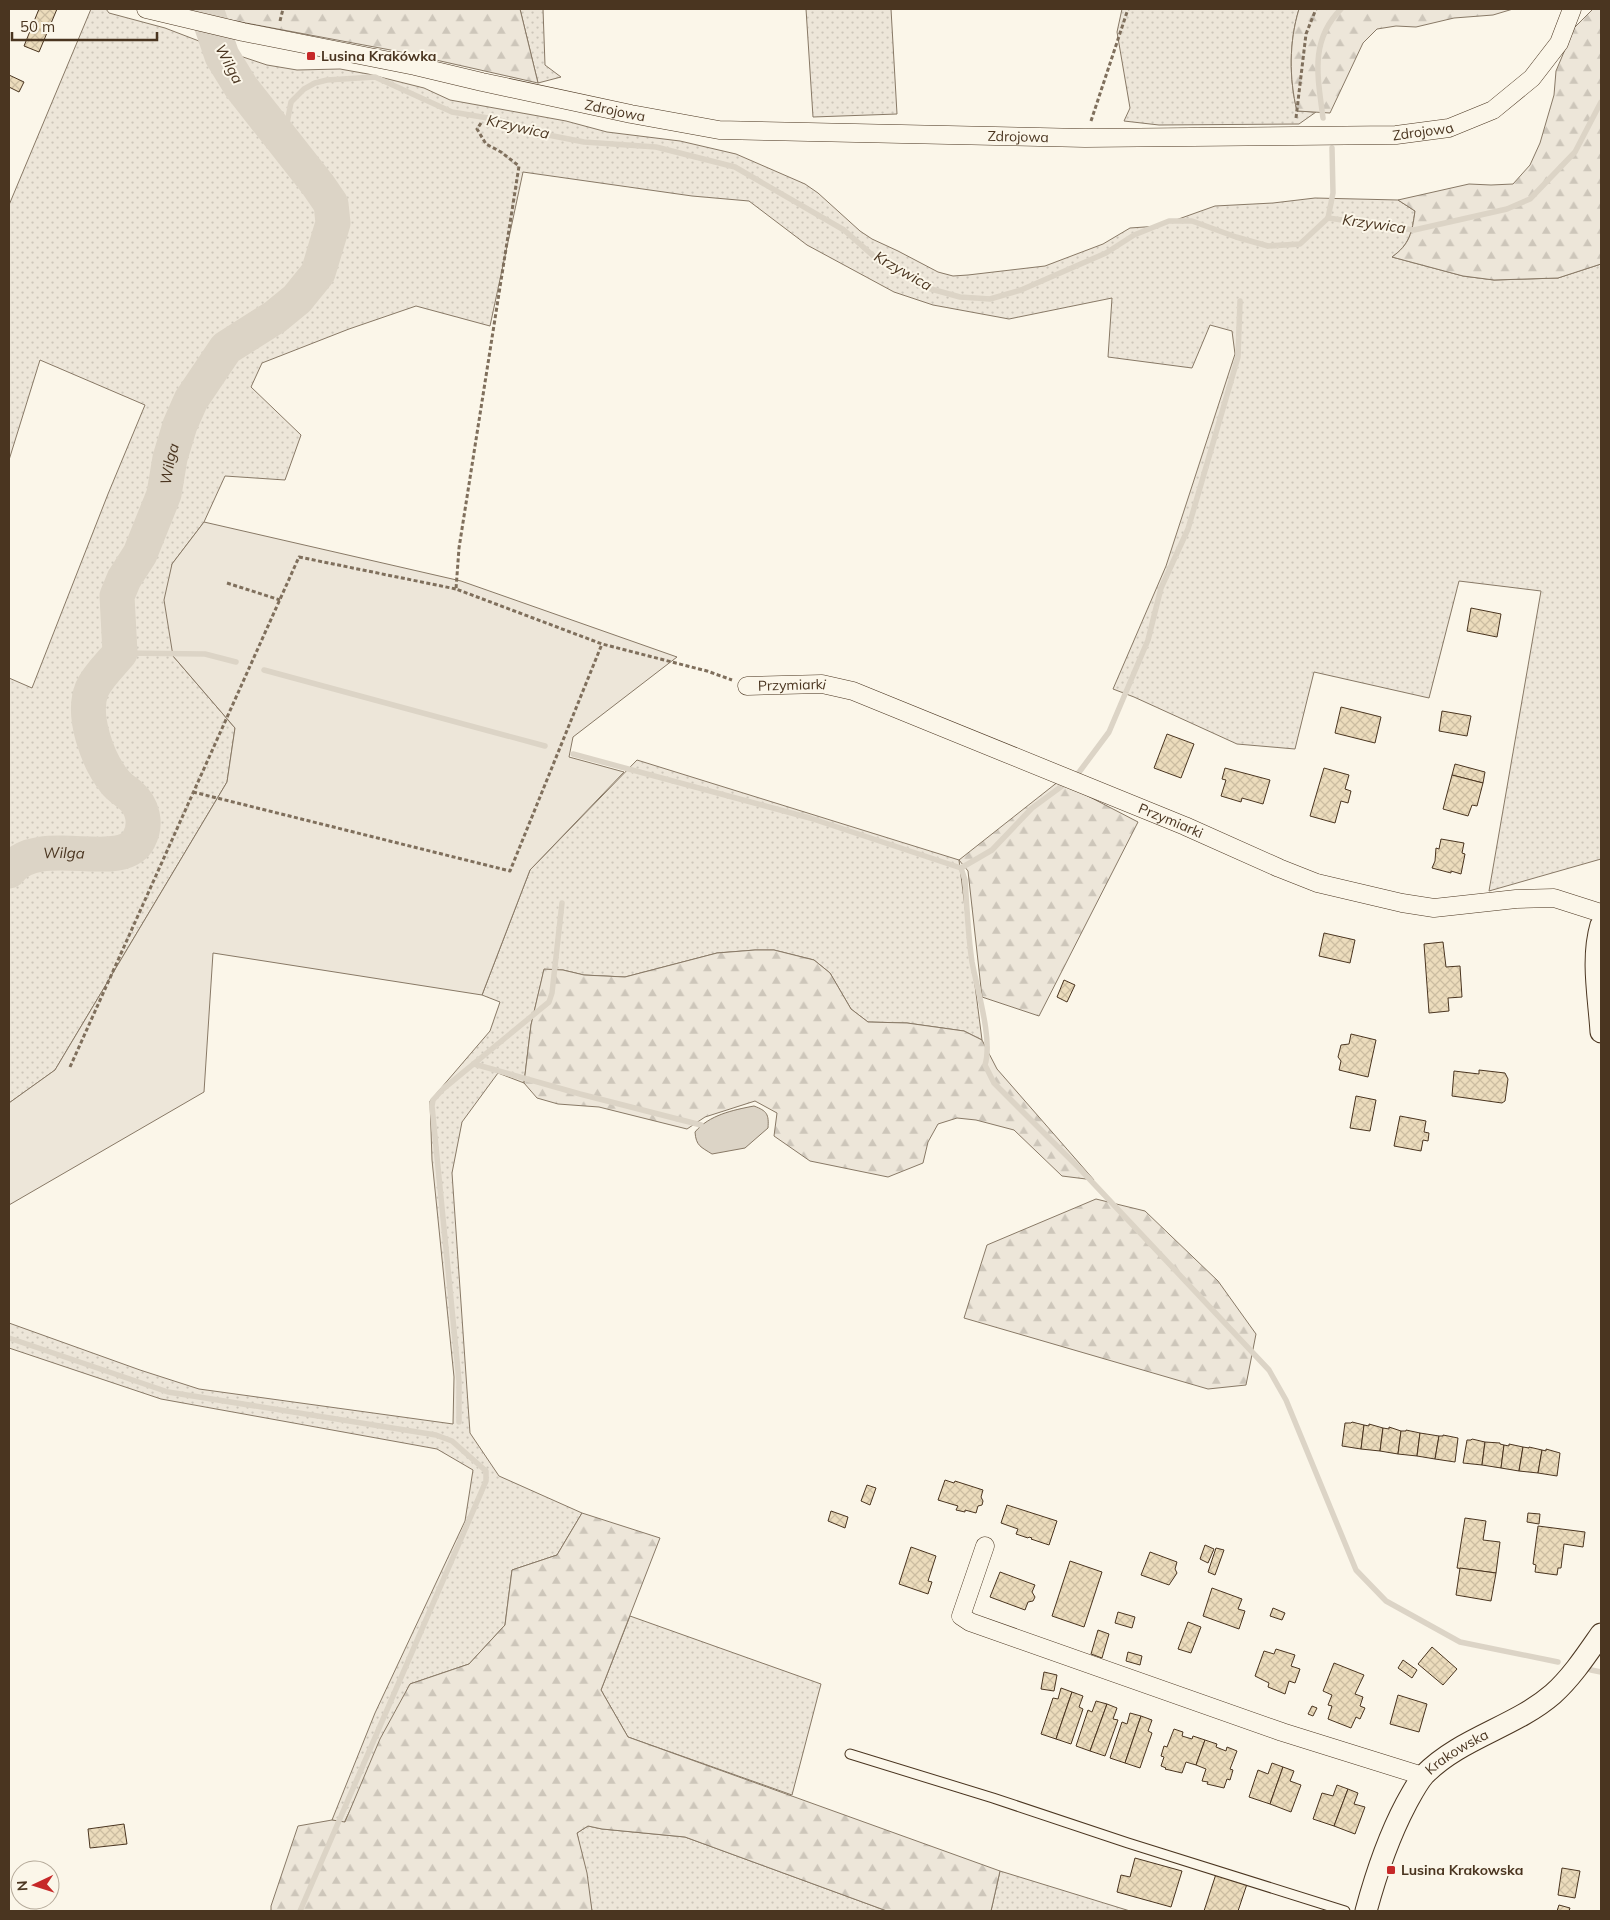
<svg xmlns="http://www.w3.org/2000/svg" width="1610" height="1920" viewBox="0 0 1610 1920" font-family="Mulish,sans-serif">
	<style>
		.grass { fill: url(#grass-dots); stroke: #887966 }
		.forest { fill: url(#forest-firs); stroke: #887966 }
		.garden { fill: #ede6d9; stroke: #887966 }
		.water { fill: #dcd4c6; stroke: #887966 }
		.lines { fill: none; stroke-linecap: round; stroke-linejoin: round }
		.stream { stroke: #dcd4c6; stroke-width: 5.5 }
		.river { stroke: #dcd4c6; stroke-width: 35 }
		.building { fill: url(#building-cross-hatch); stroke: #4a3520 }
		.service-casing { stroke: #4a3520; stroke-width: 11 }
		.minor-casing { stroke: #4a3520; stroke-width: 19 }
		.tertiary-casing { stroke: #4a3520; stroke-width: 23 }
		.path { stroke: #7f6f5c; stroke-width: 3; stroke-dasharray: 4 2.5; stroke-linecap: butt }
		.service { stroke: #fbf6e9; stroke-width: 9 }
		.minor { stroke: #fbf6e9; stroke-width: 18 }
		.tertiary { stroke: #fbf6e9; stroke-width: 21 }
		.poi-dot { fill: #c62828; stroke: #fbf6e9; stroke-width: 2 }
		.labels { text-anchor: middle; stroke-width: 4; stroke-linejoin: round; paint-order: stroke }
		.poi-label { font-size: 14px; font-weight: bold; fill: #4a3520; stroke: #fbf6e9; text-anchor: start }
		.street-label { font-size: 14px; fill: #4a3520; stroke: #fbf6e9 }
		.water-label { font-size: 15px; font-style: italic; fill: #4a3520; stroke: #fbf6e9 }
	</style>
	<defs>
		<pattern id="grass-dots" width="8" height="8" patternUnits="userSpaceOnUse" patternTransform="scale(1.25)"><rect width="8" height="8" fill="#ede6d9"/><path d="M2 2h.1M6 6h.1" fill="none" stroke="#cdc6ba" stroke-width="1.8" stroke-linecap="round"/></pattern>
		<pattern id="forest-firs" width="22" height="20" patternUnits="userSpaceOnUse" patternTransform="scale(1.25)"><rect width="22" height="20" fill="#ede6d9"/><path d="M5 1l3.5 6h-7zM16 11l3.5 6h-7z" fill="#cdc6ba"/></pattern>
		<pattern id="building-cross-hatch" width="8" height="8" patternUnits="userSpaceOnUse" patternTransform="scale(1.25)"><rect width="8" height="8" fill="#ecdcbc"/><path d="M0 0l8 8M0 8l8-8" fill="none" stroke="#ccbda1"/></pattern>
	</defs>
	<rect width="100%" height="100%" fill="#fbf6e9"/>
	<!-- grass -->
	<g class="grass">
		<path d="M91 9H106L109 13 165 28 225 51 267 65 297 70 340 69 368 74 424 88 450 100 566 121 607 132 680 141 736 154 805 184 818 193 860 231 872 239 898 251 938 272 953 276 968 275 1045 266 1103 244 1130 228 1159 226 1215 206 1273 203 1315 198 1398 200 1415 211C1412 232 1410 244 1392 257L1463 276 1494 280 1558 278 1601 264V859L1489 891 1541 591 1459 581 1429 698 1314 672 1295 749 1237 744 1134 697 1113 689 1166 566 1235 354 1232 331 1210 325 1192 368 1108 357 1112 298 1009 319 933 305 894 292 807 245 749 201 692 196 523 172 490 326 416 306 349 329 262 363 251 387 301 435 285 480 225 476 204 522 172 564 173 656 235 728 227 782 55 1070 9 1103V678L32 688 108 494 145 405 40 360 9 460V205Z"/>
		<polygon points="520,9 543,9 545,65 561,77 538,83"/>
		<polygon points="806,9 891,9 897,114 813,117"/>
		<path d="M1122 9H1299C1289 42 1289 78 1297 111L1316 112 1299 124 1159 125 1124 121 1130 108 1117 32Z"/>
		<polygon points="637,760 959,860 982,1040 964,1031 907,1023 868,1022 851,1009 830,973 814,960 774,950 755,950 717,953 625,977 584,975 563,970 544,970 531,1025 524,1083 498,1073 462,1122 452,1173 470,1433 499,1476 582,1513 557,1555 512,1570 505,1625 469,1664 410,1684 344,1823 332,1820 375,1713 465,1521 473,1470 437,1449 161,1399 9,1348 9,1323 140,1370 199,1389 453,1424 454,1377 432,1160 430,1101 490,1031 500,1002 482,995 530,870"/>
		<polygon points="630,1616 821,1684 792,1795 628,1737 601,1690"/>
		<polygon points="588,1826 602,1829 685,1837 887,1911 592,1911 577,1833"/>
		<polygon points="1000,1871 1130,1911 991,1911"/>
	</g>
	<!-- forest -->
	<g class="forest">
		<polygon points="192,9 520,9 538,83 396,51 208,16"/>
		<path d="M1299 9H1513L1493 15 1454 18 1416 27 1396 26 1377 29 1363 43 1330 113 1297 111C1289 78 1289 42 1299 9Z"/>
		<path d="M1593 9H1601V264L1558 278 1494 280 1463 276 1392 257C1410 244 1412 233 1415 211L1398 200 1469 184 1491 185 1513 184 1530 165 1540 143 1554 95 1556 71 1574 28Z"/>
		<polygon points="1059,781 1138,822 1039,1016 982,997 968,871 959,860"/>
		<polygon points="755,950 774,950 814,960 830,973 851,1009 868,1022 907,1023 964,1031 982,1040 997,1069 1094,1180 1062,1176 1014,1130 976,1120 957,1118 938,1124 928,1142 923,1163 888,1177 810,1161 774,1136 777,1113 755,1101 705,1117 687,1129 599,1107 558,1104 537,1098 524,1083 531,1025 544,969 563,970 584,975 625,977 717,953"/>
		<polygon points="1096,1199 1145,1211 1218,1281 1256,1334 1246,1385 1208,1389 964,1318 987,1245"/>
		<polygon points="582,1513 660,1538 601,1690 628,1737 1000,1871 991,1911 887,1911 685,1837 602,1829 588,1826 577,1833 587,1873 592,1911 271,1911 271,1906 298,1826 332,1820 345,1822 380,1739 410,1684 469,1664 505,1625 512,1570 557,1555"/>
	</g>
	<!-- garden -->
	<polygon class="garden" points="204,522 461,581 677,657 573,737 569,757 624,772 530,870 482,995 213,953 204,1092 9,1205 9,1103 55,1070 227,782 235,728 173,656 164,600 172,564"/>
	<!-- water -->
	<path class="water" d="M754 1106C767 1111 769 1114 768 1128L745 1148 712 1154C701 1147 696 1146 695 1132 709 1115 733 1110 754 1106Z"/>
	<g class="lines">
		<!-- stream -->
		<g class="stream">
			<path d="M1323 118C1318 78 1309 41 1341 9"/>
			<polyline points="281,140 286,129 291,102 304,89 315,83 327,80 375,77 452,112 500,120 543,134 584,142 656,147 735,167 844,230 878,260 931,289 960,297 990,299 1021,290 1106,253 1134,235 1169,221 1192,221 1236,237 1268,246 1300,244 1328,218"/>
			<polyline points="1328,218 1414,230 1507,209 1530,199 1575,152 1601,102"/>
			<polyline points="1328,218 1333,193 1332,148"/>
			<polyline points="120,653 205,654 236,662"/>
			<polyline points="264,670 545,746"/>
			<polyline points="573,754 810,818 961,868 992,850 1032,808 1062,786"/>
			<polyline points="1077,775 1109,732 1148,640 1161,588 1188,529 1238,357 1240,301"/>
			<path d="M961 868 965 880C967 907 968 935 972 962 977 989 993 1040 985 1065L994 1083 1080 1169 1269 1370 1286 1400 1356 1570 1386 1601 1460 1642 1558 1662"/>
			<polyline points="474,1064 580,1094 701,1125"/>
			<polyline points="9,1338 168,1392 436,1435 452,1441 486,1471 486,1481 300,1911"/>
			<polyline points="459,1422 459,1381 432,1106 433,1100 443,1089 549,1002 552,993 562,903"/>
			<polyline points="1591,1670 1601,1672"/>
		</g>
		<!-- river -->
		<path class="river" id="s1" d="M9 871C38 832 122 874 139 839 147 824 143 806 130 795 125 791 119 787 115 782 98 761 81 716 92 689 98 676 111 664 120 653L117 596 124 579 140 554 164 494 170 458 180 425 191 400 226 348 275 317 297 299 318 273 333 223 331 204 318 185 241 87 222 56 206 9"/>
	</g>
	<!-- building -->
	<g class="building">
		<polygon points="39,9 57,9 39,52 24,46"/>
		<polygon points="9,75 24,82 19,92 9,87"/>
		<polygon points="1471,608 1501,614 1497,637 1467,631"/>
		<polygon points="1341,707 1381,717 1375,743 1335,733"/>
		<polygon points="1442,711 1471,716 1467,736 1439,731"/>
		<polygon points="1167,734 1194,744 1181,778 1154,768"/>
		<polygon points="1455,764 1485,772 1483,783 1452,775"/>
		<polygon points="1225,768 1270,780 1263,804 1242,798 1241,802 1221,796 1226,780 1222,779"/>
		<polygon points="1324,768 1349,775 1345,789 1351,791 1348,803 1341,801 1335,823 1310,816"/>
		<polygon points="1452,775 1483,783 1477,806 1472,805 1468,816 1443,809"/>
		<polygon points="1441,839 1464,843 1462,853 1465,854 1461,874 1451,871 1451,873 1432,868 1435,861 1436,848 1439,849"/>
		<polygon points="1324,933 1355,940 1350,963 1319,956"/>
		<polygon points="1443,942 1446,967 1460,966 1462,997 1448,998 1449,1011 1429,1013 1424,944"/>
		<polygon points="1064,980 1075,985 1067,1002 1057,997"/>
		<polygon points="1351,1034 1376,1040 1368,1077 1339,1070 1341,1061 1338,1057 1341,1045 1349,1044"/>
		<polygon points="1479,1070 1505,1073 1508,1079 1505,1101 1502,1103 1452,1096 1454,1071 1479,1074"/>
		<polygon points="1356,1096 1376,1100 1370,1131 1350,1128"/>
		<polygon points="1400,1116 1426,1121 1424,1132 1429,1133 1428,1141 1423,1140 1421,1151 1394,1146"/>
		<polygon points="1352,1422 1364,1425 1361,1449 1342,1446 1345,1423 1351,1423"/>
		<polygon points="1369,1424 1383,1428 1380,1451 1361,1449 1364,1425 1369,1426"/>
		<polygon points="1389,1427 1401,1431 1398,1454 1380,1451 1383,1428 1389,1429"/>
		<polygon points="1406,1430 1420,1433 1417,1456 1398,1454 1401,1431 1406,1431"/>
		<polygon points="1420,1433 1439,1436 1435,1459 1417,1456"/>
		<polygon points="1443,1435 1458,1438 1455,1462 1435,1459 1439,1436 1443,1436"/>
		<polygon points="1472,1439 1485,1442 1482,1465 1463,1463 1467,1440 1471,1440"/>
		<polygon points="1485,1442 1500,1443 1500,1444 1504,1445 1501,1468 1482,1465"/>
		<polygon points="1509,1444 1523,1447 1519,1471 1501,1468 1504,1445 1509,1446"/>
		<polygon points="1523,1447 1529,1448 1529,1447 1542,1450 1538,1473 1519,1471"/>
		<polygon points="1546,1449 1560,1453 1557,1476 1538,1473 1542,1450 1546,1451"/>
		<polygon points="945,1480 954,1483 955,1481 983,1490 981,1497 983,1501 982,1505 978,1506 976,1513 965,1510 965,1512 956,1510 958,1506 938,1500"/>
		<polygon points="867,1485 876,1488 870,1505 861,1501"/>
		<polygon points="1007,1505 1057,1521 1049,1545 1031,1539 1032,1538 1029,1537 1028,1538 1016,1534 1018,1529 1001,1523"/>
		<polygon points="831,1511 848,1517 845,1528 828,1521"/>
		<polygon points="1528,1513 1540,1514 1539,1524 1527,1522"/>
		<polygon points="1465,1518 1486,1521 1483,1540 1500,1542 1496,1573 1457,1568"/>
		<polygon points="1538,1526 1585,1532 1583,1547 1564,1544 1561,1568 1558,1568 1557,1575 1535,1572 1536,1565 1533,1564"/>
		<polygon points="1205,1545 1214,1549 1208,1563 1200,1559"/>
		<polygon points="911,1547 936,1556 928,1581 932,1582 928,1594 899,1584"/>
		<polygon points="1216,1548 1224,1550 1215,1575 1208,1572"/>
		<polygon points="1150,1552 1177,1562 1175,1569 1177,1573 1169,1585 1141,1575"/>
		<polygon points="1070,1561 1102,1572 1084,1627 1052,1616"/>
		<polygon points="1460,1568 1496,1573 1491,1601 1456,1595"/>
		<polygon points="1000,1572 1035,1585 1032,1592 1035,1597 1033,1601 1028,1602 1025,1610 990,1597"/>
		<polygon points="1212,1588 1242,1599 1238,1609 1245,1611 1239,1629 1203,1616"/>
		<polygon points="1273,1608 1285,1613 1282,1620 1270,1616"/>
		<polygon points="1118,1612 1135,1617 1132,1628 1115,1623"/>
		<polygon points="1188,1622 1201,1627 1191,1653 1178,1649"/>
		<polygon points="1098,1630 1109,1634 1102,1658 1091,1654"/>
		<polygon points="1432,1647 1457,1669 1443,1685 1418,1664"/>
		<polygon points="1276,1649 1295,1655 1291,1666 1300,1669 1295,1683 1289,1681 1285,1694 1268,1687 1269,1683 1255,1676 1264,1651 1274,1654"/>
		<polygon points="1128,1652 1142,1656 1140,1665 1126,1661"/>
		<polygon points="1403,1660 1417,1670 1412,1678 1398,1668"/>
		<polygon points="1334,1663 1364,1675 1355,1694 1363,1697 1360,1706 1365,1708 1360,1719 1356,1717 1351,1728 1328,1719 1332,1706 1328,1705 1332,1695 1323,1691"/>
		<polygon points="1044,1672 1057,1675 1054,1691 1041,1689"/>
		<polygon points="1061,1688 1072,1692 1056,1739 1041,1734 1053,1698 1058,1699"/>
		<polygon points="1072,1692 1083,1696 1079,1707 1083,1709 1071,1744 1056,1739"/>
		<polygon points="1398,1695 1427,1704 1419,1732 1390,1724"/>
		<polygon points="1096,1701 1107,1704 1090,1751 1076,1746 1088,1710 1092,1712"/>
		<polygon points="1107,1704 1117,1708 1113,1719 1118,1720 1105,1756 1090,1751"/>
		<polygon points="1312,1706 1317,1708 1313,1716 1308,1714"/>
		<polygon points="1130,1713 1141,1716 1125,1763 1110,1758 1122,1722 1127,1724"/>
		<polygon points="1141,1716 1152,1720 1148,1731 1152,1733 1140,1768 1125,1763"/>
		<polygon points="1174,1729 1183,1732 1182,1736 1192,1739 1193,1736 1205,1740 1196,1765 1186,1762 1182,1773 1165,1769 1166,1768 1161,1766 1164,1757 1161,1756 1164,1746 1167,1747"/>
		<polygon points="1205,1740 1217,1744 1216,1747 1226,1751 1227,1747 1237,1751 1230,1769 1233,1770 1230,1780 1227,1779 1224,1788 1207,1784 1208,1782 1202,1781 1206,1769 1196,1765"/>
		<polygon points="1272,1763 1283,1767 1270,1804 1249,1797 1258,1770 1268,1774"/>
		<polygon points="1283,1767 1294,1771 1290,1781 1301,1785 1291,1812 1270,1804"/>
		<polygon points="1337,1785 1348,1789 1334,1826 1313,1819 1322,1793 1333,1796"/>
		<polygon points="1348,1789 1358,1793 1354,1804 1365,1807 1355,1834 1334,1826"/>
		<polygon points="124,1824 127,1844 90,1848 88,1829"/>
		<polygon points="1135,1858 1182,1871 1171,1907 1117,1892 1121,1875 1130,1877"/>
		<polygon points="1562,1868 1580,1871 1575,1898 1558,1895"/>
		<polygon points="1216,1874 1247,1884 1238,1911 1204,1911"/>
		<polygon points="1559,1905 1570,1908 1569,1911 1557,1911"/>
	</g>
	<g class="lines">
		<defs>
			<polyline id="service" points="850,1754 993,1798 1128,1843 1345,1911"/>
			<g id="minor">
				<path id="s2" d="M146 9 243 32 415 66 482 82 631 114 719 130 1085 138 1396 135 1449 128 1493 110 1532 78 1559 43 1572 9"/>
				<path id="s3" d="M747 686 822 684 853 691 1185 826 1279 868 1317 883 1402 903 1434 908 1516 899 1554 898 1601 913"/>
				<polyline points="985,1546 961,1616 970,1622 1282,1732 1423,1776"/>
			</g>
			<g id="tertiary">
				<path d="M1601 925C1591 959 1599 998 1601 1032"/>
				<path id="s4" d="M1366 1911C1376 1874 1388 1838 1406 1804 1411 1795 1417 1783 1424 1775 1460 1738 1515 1727 1553 1694 1572 1677 1587 1654 1601 1634"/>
			</g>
		</defs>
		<!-- service casing -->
		<use href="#service" class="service-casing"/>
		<!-- minor casing -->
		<use href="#minor" class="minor-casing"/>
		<!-- tertiary casing -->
		<use href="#tertiary" class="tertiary-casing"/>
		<!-- path -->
		<g class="path">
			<polyline points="280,21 283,9"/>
			<polyline points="1296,118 1306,34 1316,9"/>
			<polyline points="1091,121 1128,9"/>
			<polyline points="481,123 477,129 486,144 501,152 519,166 459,548 456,589 602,644 707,671 732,680"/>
			<polyline points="227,583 280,600"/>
			<polyline points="193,792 510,871 602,644"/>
			<polyline points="70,1067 299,557 456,589"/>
		</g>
		<!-- service -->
		<use href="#service" class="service"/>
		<!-- minor -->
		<use href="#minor" class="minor"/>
		<!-- tertiary -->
		<use href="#tertiary" class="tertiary"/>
	</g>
	<!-- markers -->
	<g class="poi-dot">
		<rect x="306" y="51" width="10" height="10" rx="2.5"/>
		<rect x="1386" y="1865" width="10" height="10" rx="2.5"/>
	</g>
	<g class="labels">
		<!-- poi labels -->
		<g class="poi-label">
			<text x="321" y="61">Lusina Krakówka</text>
			<text x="1401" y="1875">Lusina Krakowska</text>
		</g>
		<!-- street labels -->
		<g class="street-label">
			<text dy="5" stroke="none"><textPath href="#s2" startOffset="480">Zdrojowa</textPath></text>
			<text dy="5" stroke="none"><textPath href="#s2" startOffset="1290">Zdrojowa</textPath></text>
			<text dy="5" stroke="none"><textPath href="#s2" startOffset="885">Zdrojowa</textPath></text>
			<text dy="5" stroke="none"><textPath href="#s3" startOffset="45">Przymiarki</textPath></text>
			<text dy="5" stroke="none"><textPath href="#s3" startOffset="450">Przymiarki</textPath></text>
			<text dy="5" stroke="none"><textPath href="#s4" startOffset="189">Krakowska</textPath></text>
		</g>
		<!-- water labels -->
		<g class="water-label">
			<text transform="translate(229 64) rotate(62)" y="5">Wilga</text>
			<text transform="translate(518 127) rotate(13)" y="5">Krzywica</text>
			<text transform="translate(1374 224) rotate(8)" y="5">Krzywica</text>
			<text transform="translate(903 271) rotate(30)" y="5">Krzywica</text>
			<text dy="5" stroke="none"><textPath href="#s1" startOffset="554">Wilga</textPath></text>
			<text dy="5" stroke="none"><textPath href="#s1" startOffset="60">Wilga</textPath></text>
		</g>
	</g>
	<!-- border -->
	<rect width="1610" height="1920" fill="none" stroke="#4a3520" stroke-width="20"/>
	<!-- north arrow -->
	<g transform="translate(35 1885) rotate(266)"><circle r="24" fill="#fbf6e9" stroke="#b4a999"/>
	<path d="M0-4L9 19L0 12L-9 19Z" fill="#c62828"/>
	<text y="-8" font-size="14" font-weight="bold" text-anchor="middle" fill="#4a3520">N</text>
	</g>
	<!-- scale -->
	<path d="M12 32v8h145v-8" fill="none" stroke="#4a3520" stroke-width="2.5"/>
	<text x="20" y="32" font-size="15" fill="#4a3520" stroke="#fbf6e9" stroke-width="4" paint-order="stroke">50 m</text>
</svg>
